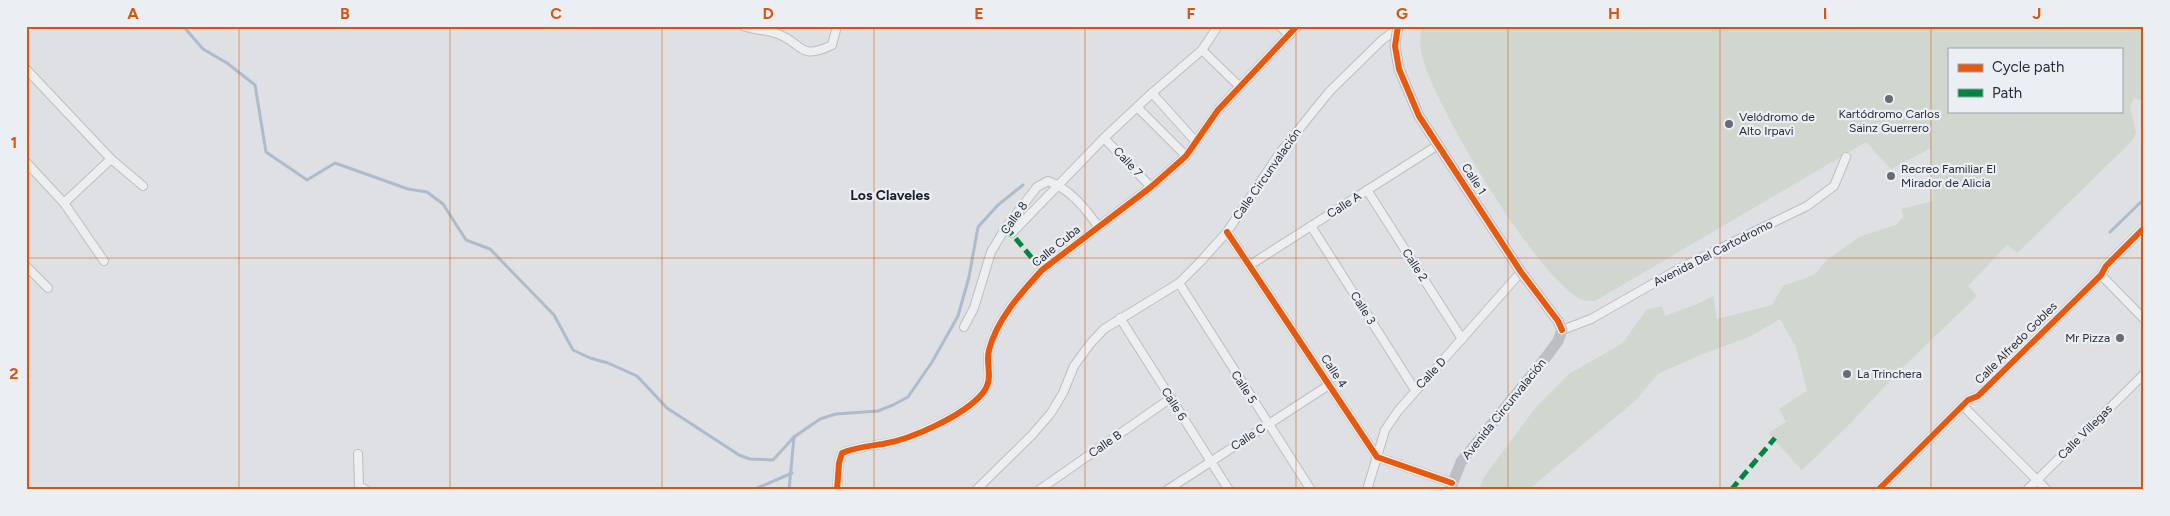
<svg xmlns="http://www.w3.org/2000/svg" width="2170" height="516" viewBox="0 0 2170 516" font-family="Figtree,sans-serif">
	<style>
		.green { fill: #cfd7ce; fill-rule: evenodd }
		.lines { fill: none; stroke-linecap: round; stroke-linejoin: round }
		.stream { stroke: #adbccd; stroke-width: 3 }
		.street-casing { stroke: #bcbec1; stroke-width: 10 }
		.street { stroke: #edeef0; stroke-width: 8 }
		.secondary { stroke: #bcbec3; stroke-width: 11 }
		.quiet { stroke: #00873e; stroke-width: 5; stroke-dasharray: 10 5; stroke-linecap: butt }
		.cycleway-casing { stroke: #ebeef3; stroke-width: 9 }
		.cycleway { stroke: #e8590c; stroke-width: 6 }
		.grid { fill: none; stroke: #d55511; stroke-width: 1; stroke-opacity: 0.55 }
		.poi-dot { fill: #676c75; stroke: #ebeef3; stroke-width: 2 }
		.labels { text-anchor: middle; stroke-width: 4.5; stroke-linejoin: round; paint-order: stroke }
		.poi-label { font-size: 12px; fill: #272d3a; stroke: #ebeef3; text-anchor: start }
		.street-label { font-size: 12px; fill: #272d3a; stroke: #ebeef3 }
		.neighbourhood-label { font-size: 14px; font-weight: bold; fill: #191f2b; stroke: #ebeef3 }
		.neatline { fill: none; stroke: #d55511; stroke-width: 2 }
		.grid-label { font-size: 16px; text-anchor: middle; font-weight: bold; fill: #d55511 }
	</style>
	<rect width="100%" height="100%" fill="#dee0e3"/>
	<!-- green -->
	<path class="green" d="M1422 26H2144V101L2134 98 2130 106 2136 133 2132 141 2017 253 2007 245 1968 286 1977 296 1902 368 1846 428 1802 470 1768 433 1786 422 1779 409 1807 391 1796 347 1780 319 1749 337 1700 355 1658 374 1635 401 1528 490H1479L1484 477 1537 406 1569 374 1623 343 1646 310 1662 306 1665 316 1697 304 1713 296 1717 319 1772 305 1783 286 1814 275 1828 259 1861 236 1896 225 1904 216 1901 209 1933 201 1931 148 1891 169 1866 142 1595 301C1590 301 1584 301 1580 299 1535 275 1438 110 1423 60 1420 48 1419 38 1422 26ZM1949 49H2121V111H1949Z"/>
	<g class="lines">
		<!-- stream -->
		<g class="stream">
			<polyline points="183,26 203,49 227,63 255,85 266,152 307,180 335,163 408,189 427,192 443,204 466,240 490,249 554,315 573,350 590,358 608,363 637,376 667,408 739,455 750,459 773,460 794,437"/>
			<polyline points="2110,232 2141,202"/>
			<polyline points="753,490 792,473"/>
			<polyline points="789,490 794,437 820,419 836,414 878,411 893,405 908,397 932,362 958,316 969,277 978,227 998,205 1023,185"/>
		</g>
		<defs>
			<g id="street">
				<path d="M743 26C754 30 767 30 778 34 804 44 799 61 832 45L837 26"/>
				<polyline points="1279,26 1290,35"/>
				<polyline points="1202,50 1240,87"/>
				<polyline points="26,69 111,159 143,186"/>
				<polyline points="1152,93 1196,142"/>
				<polyline points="1137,107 1186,156"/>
				<polyline points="1104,138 1151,187"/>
				<polyline points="26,162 64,203 104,261"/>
				<polyline points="1367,190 1462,339"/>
				<polyline points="64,203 111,159"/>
				<polyline points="1311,226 1415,390"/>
				<polyline points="1227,232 1377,457 1452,483"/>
				<polyline points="1012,233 1104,138 1152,93 1202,50 1218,26"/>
				<polyline points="1250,265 1438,145"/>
				<polyline points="26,266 48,288"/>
				<polyline points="2101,275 2144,319"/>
				<polyline points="1179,283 1311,490"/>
				<polyline points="1120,318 1229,490"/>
				<path d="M964 327 974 308 991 252 1006 227 1037 187 1048 181C1070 189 1085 208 1098 226"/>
				<polyline points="1562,330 1591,319 1684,266 1807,206 1834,186 1846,157"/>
				<polyline points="1963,406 2047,490"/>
				<polyline points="358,454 359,486 366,490"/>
				<path d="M837 490 839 463 842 453C856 447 869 446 883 444 912 439 963 416 982 394 995 379 985 365 989 350 997 319 1021 293 1042 270L1151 187 1186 156 1218 110 1297 26"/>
				<polyline points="976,490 1032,435 1051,413 1063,393 1074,366 1090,344 1104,329 1179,283 1200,262 1227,232 1279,154 1329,92 1382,40 1397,29"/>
				<polyline points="1039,490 1171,398"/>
				<polyline points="1167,490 1329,385"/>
				<polyline points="1367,490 1385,430 1398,411 1521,272"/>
				<polyline points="1878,490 1968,400 1978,396 2101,275 2106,266 2144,228"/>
				<polyline points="2027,490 2144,374"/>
			</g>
		</defs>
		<!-- street casing -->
		<use href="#street" class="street-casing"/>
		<!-- street -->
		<use href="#street" class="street"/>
		<!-- secondary -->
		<polyline class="secondary" points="1398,26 1395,46 1399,69 1419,116 1521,272 1558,321 1562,330 1558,341 1547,356 1461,462 1450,490"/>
		<!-- quiet -->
		<g class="quiet">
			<polyline points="1006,227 1042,270"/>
			<polyline points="1731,490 1775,438"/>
		</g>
		<defs>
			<g id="cycleway">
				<polyline points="1398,26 1395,46 1399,69 1419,116 1521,272 1558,321 1562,330"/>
				<polyline points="1227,232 1377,457 1452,483"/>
				<path d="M837 490 839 463 842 453C856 447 869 446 883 444 912 439 963 416 982 394 995 379 985 365 989 350 997 319 1021 293 1042 270L1151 187 1186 156 1218 110 1297 26"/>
				<polyline points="1878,490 1968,400 1978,396 2101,275 2106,266 2144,228"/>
			</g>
		</defs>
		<!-- cycleway casing -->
		<use href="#cycleway" class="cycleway-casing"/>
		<!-- cycleway -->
		<use href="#cycleway" class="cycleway"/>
	</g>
	<!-- grid -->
	<path class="grid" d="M239 26V490M450 26V490M662 26V490M874 26V490M1085 26V490M1296 26V490M1508 26V490M1720 26V490M1931 26V490M26 258H2144"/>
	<!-- markers -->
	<g class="poi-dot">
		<circle cx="1889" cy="99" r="5"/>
		<circle cx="1729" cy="124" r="5"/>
		<circle cx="1891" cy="176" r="5"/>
		<circle cx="2120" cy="338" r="5"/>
		<circle cx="1847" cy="374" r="5"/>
	</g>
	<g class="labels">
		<!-- poi labels -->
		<g class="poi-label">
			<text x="1889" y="118" text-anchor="middle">Kartódromo Carlos<tspan x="1889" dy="14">Sainz Guerrero</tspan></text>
			<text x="1739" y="121">Velódromo de<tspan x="1739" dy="14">Alto Irpavi</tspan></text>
			<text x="1901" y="173">Recreo Familiar El<tspan x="1901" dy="14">Mirador de Alicia</tspan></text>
			<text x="2110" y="342" text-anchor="end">Mr Pizza</text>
			<text x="1857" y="378">La Trinchera</text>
		</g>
		<!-- street labels -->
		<g class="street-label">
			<text transform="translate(1128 162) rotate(47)" y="4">Calle 7</text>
			<text transform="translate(1267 174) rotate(-55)" y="4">Calle Circunvalación</text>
			<text transform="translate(1474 179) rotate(57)" y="4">Calle 1</text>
			<text transform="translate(1344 205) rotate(-33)" y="4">Calle A</text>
			<text transform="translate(1014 218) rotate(-54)" y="4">Calle 8</text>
			<text transform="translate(1056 246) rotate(-39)" y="4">Calle Cuba</text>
			<text transform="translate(1713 253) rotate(-27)" y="4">Avenida Del Cartodromo</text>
			<text transform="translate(1415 265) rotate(57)" y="4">Calle 2</text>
			<text transform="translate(1363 308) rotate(58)" y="4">Calle 3</text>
			<text transform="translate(2016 343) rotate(-45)" y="4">Calle Alfredo Gobles</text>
			<text transform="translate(1334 371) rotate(57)" y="4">Calle 4</text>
			<text transform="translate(1431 373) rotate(-47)" y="4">Calle D</text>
			<text transform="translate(1244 387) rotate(57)" y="4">Calle 5</text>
			<text transform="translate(1174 404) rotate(58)" y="4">Calle 6</text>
			<text transform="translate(1504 409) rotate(-51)" y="4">Avenida Circunvalación</text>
			<text transform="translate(2085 432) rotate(-45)" y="4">Calle Villegas</text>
			<text transform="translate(1248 437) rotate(-33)" y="4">Calle C</text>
			<text transform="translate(1105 444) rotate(-35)" y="4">Calle B</text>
		</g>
		<!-- neighbourhood labels -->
		<g class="neighbourhood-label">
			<text x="890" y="200">Los Claveles</text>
		</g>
	</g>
	<!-- border -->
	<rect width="2170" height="516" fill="none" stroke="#ebeef3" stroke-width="55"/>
	<!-- legend -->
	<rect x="1948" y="48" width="175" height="65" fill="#ebeef3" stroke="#9da1a9"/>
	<rect x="1958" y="64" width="25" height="8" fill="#e8590c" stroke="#9da1a9"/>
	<text x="1992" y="72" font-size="15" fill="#272d3a">Cycle path</text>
	<rect x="1958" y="89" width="25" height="8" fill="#00873e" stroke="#9da1a9"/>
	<text x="1992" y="98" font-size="15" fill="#272d3a">Path</text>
	<rect x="28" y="28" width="2114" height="460" class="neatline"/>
	<g class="grid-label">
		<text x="133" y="19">A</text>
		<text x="345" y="19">B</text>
		<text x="556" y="19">C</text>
		<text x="768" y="19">D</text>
		<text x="979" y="19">E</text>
		<text x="1191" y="19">F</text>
		<text x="1402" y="19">G</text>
		<text x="1614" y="19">H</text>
		<text x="1825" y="19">I</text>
		<text x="2037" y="19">J</text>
		<text x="14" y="148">1</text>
		<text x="14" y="379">2</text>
	</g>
</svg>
